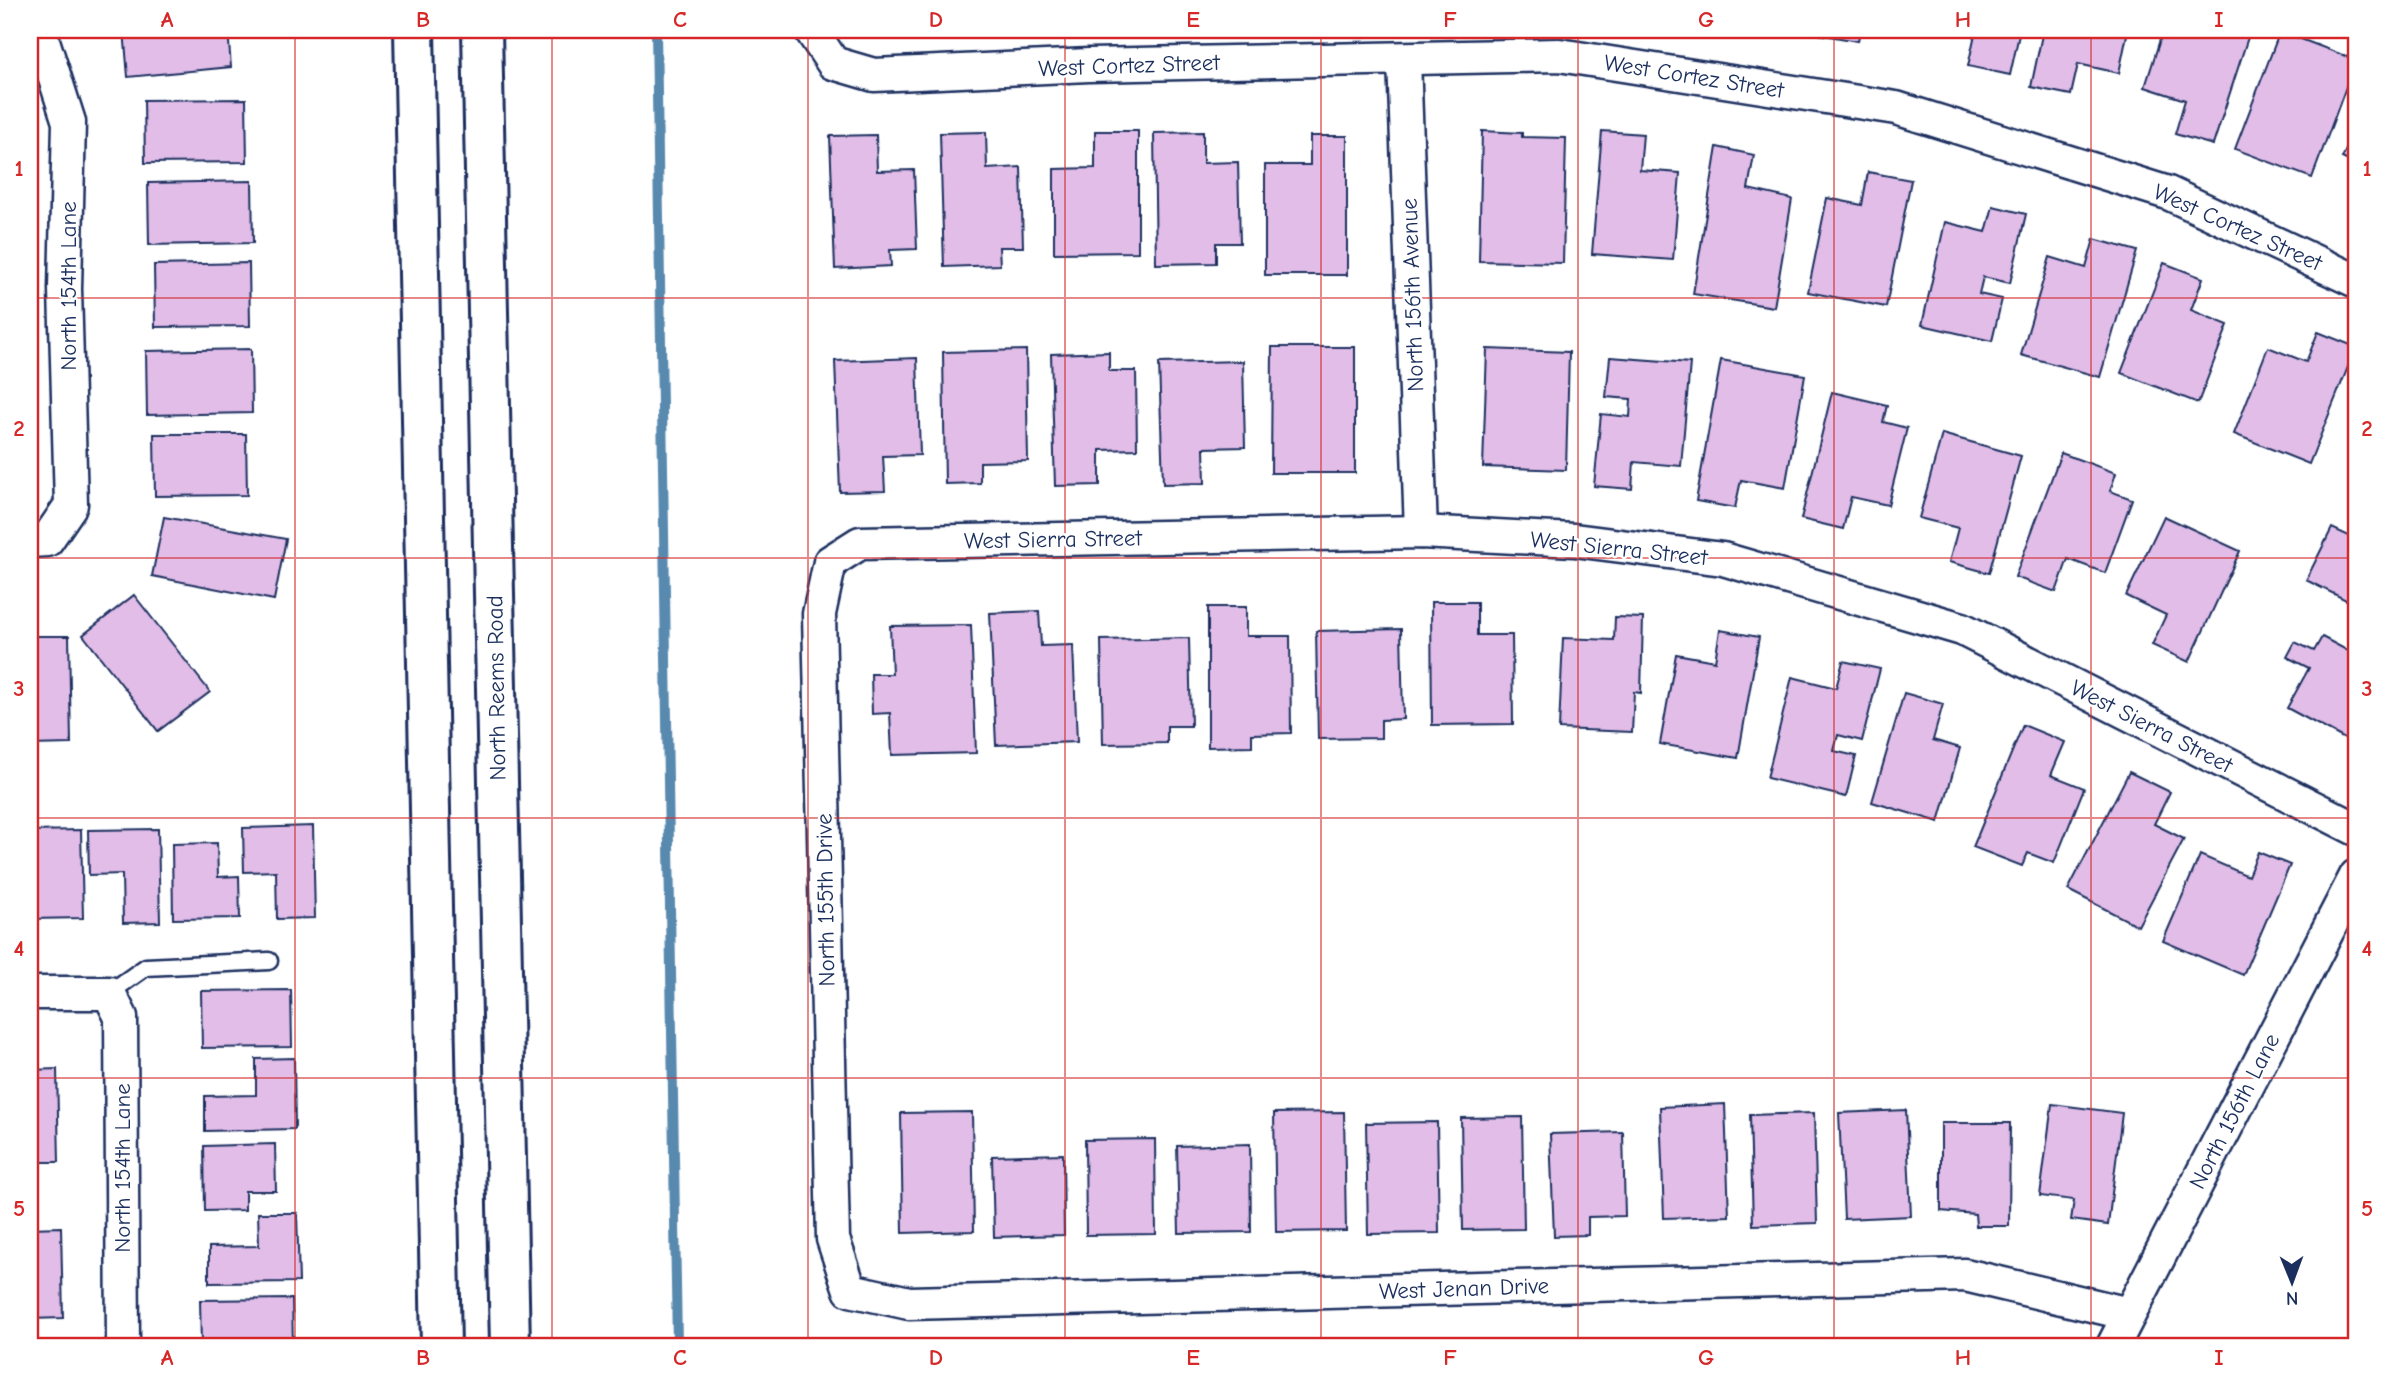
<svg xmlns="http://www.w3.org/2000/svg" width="2386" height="1376" viewBox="0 0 2386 1376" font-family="'Comic Neue',sans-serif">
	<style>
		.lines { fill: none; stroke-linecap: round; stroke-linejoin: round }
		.stream { stroke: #5989ae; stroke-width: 10 }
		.building { fill: #e1bde8; stroke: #1b2f5e; stroke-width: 2 }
		.service-casing { stroke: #1b2f5e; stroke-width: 21 }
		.minor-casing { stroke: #1b2f5e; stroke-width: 37 }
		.secondary-casing { stroke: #1b2f5e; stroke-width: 44 }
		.service { stroke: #fff; stroke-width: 16 }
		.minor { stroke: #fff; stroke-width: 32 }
		.secondary { stroke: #fff; stroke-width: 38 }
		.grid { fill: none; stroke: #d62828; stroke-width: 2; stroke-opacity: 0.55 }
		.labels { text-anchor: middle; stroke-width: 5; stroke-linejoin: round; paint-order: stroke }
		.street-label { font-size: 23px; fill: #1b2f5e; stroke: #fff }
		.neatline { fill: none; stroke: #d62828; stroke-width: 2.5 }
		.grid-label { font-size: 23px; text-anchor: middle; font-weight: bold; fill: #d62828 }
	</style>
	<rect width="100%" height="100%" fill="#fff"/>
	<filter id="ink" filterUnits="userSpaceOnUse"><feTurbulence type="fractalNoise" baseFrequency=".0143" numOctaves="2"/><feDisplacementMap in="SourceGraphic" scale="14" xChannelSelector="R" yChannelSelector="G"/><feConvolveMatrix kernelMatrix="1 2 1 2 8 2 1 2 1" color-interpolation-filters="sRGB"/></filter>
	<g filter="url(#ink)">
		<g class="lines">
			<!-- stream -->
			<polyline class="stream" points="656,30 677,1346"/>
		</g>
		<!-- building -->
		<g class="building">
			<polygon points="124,30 228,30 231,67 128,77"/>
			<polygon points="1818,30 1860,30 1858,41 1817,34"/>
			<polygon points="1955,30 2020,30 2010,75 1968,66 1975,34"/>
			<polygon points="2043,30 2128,30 2119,73 2078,64 2071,95 2031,87"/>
			<polygon points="2163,30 2250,31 2213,145 2175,134 2185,100 2145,87"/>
			<polygon points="2280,31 2356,60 2312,178 2235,149"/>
			<polygon points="246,99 247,162 145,163 144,100"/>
			<polygon points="2356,128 2356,165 2342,158"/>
			<polygon points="1095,131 1138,131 1138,252 1054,253 1054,169 1095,168"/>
			<polygon points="1482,131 1522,133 1522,137 1566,138 1563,263 1479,261"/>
			<polygon points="1602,131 1643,134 1640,170 1680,173 1673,260 1592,254"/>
			<polygon points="986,132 987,169 1021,167 1023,247 999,247 1000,265 944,267 940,133"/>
			<polygon points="1203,132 1203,163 1238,162 1240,243 1216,243 1216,263 1156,264 1154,133"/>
			<polygon points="876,135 877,171 914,170 917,249 890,250 891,266 835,269 830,136"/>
			<polygon points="1310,136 1347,136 1347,275 1265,275 1265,165 1310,165"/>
			<polygon points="1717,147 1754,155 1748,189 1792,199 1774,307 1693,294"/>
			<polygon points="1868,172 1911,180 1886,307 1808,292 1827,198 1862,205"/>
			<polygon points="252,181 253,243 149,245 148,183"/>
			<polygon points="1993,206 2026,214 2010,283 1983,277 1979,294 2002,299 1992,341 1922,325 1945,222 1986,232"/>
			<polygon points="2094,239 2137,251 2100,377 2021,355 2050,257 2086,268"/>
			<polygon points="249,263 250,326 155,327 154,265"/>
			<polygon points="2164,263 2203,278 2191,310 2228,325 2198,403 2121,373"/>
			<polygon points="2318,332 2356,347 2309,464 2234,434 2268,347 2306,362"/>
			<polygon points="1272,347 1355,347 1355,473 1271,473"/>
			<polygon points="251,349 252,413 147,415 146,351"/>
			<polygon points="1487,349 1569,352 1566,470 1483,467"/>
			<polygon points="1026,350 1028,461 980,462 980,483 945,484 943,352"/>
			<polygon points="1109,352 1109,371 1136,371 1137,449 1100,450 1100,485 1055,486 1051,354"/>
			<polygon points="1610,357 1690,363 1681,466 1634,462 1632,489 1594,486 1601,414 1630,417 1631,399 1606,397"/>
			<polygon points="917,358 920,455 883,456 885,491 840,492 835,361"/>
			<polygon points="1721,360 1805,375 1785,488 1741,480 1735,508 1696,501"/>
			<polygon points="1243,361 1245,447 1204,448 1205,483 1163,484 1159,363"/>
			<polygon points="1832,392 1887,405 1883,422 1907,428 1888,505 1851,497 1843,529 1801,519"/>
			<polygon points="154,434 246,434 247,495 155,496"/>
			<polygon points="1942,434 2021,456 1989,573 1949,562 1958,528 1919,518"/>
			<polygon points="2061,453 2116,473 2110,491 2132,499 2105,573 2068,559 2056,592 2015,577"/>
			<polygon points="2164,516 2240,551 2189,662 2152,645 2166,615 2126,596"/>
			<polygon points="164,517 286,539 274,600 152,576"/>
			<polygon points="2356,526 2356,605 2306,580 2332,528 2351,537"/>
			<polygon points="134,595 210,692 158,731 83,635"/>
			<polygon points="1431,602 1477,602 1477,635 1512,635 1513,724 1432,725"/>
			<polygon points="1208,607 1246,607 1246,636 1290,636 1291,733 1252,734 1252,746 1208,747"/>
			<polygon points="1039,611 1041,646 1073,645 1077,742 996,745 990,613"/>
			<polygon points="1615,617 1643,618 1641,693 1634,692 1632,732 1559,729 1563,638 1614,640"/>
			<polygon points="971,625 976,753 892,755 890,713 872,714 871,674 892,674 890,626"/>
			<polygon points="1401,629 1403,719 1381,720 1381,738 1318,739 1316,631"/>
			<polygon points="1720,630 1759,637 1738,758 1660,744 1676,654 1715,661"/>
			<polygon points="30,636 69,636 71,744 30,745"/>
			<polygon points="2322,637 2356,655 2356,745 2287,708 2309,668 2287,657 2295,642 2314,651"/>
			<polygon points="1189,638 1191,726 1167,726 1167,743 1103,744 1101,640"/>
			<polygon points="1843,661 1880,669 1862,741 1838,735 1834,751 1856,756 1846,797 1767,778 1792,677 1836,688"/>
			<polygon points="1904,693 1943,704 1933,740 1960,748 1939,822 1872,802"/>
			<polygon points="2023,725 2065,742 2051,775 2084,788 2054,863 2028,853 2022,866 1973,847"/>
			<polygon points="2129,772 2170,792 2154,824 2184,839 2138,926 2068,890"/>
			<polygon points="313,826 315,918 277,919 276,871 244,872 243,828"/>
			<polygon points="158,829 160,922 123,923 122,874 89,875 88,830"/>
			<polygon points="81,830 83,918 30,919 30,831"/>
			<polygon points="217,843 218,877 239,876 240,918 173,919 172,844"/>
			<polygon points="2258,852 2290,865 2243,975 2163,941 2200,855 2248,876"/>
			<polygon points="291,990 292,1047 202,1048 201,991"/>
			<polygon points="294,1058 295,1129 205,1131 205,1096 256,1095 256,1059"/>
			<polygon points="57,1069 59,1162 30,1162 30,1070"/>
			<polygon points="1725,1104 1729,1216 1664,1218 1660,1107"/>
			<polygon points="2052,1104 2122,1113 2108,1225 2071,1220 2074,1200 2040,1196"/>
			<polygon points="1906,1110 1911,1216 1844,1219 1839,1113"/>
			<polygon points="972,1112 974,1231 903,1233 901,1113"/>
			<polygon points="1344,1112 1346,1231 1276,1232 1274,1113"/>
			<polygon points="1814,1113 1817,1223 1753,1225 1750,1115"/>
			<polygon points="1522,1117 1524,1229 1463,1230 1461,1118"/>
			<polygon points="1437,1122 1439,1233 1368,1234 1366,1123"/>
			<polygon points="1941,1123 2010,1123 2009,1226 1976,1226 1975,1214 1941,1211"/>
			<polygon points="1623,1132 1625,1216 1588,1217 1588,1235 1554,1236 1550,1134"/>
			<polygon points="1155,1139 1156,1234 1086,1235 1085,1140"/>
			<polygon points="275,1144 276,1191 245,1191 245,1210 205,1211 204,1146"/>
			<polygon points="1250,1144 1251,1232 1179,1233 1177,1146"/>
			<polygon points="1063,1154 1064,1235 994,1237 992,1156"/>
			<polygon points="258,1213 297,1213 299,1282 209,1283 209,1247 259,1246"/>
			<polygon points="61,1227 63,1318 30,1319 30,1228"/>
			<polygon points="292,1299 293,1346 201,1346 200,1300"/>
		</g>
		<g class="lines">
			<defs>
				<polyline id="service" points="109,993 146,967 269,961"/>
				<g id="minor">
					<polyline points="811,30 833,63 874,75 1089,65 1559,55 1896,108 2168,193 2356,281"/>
					<polyline points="1404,59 1421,532"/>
					<polyline points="30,541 47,540 71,505 65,289 69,122 44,44 38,30"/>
					<polyline points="30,993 109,993 121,1017 123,1346"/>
					<polyline points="2129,1314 1965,1275 909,1303 850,1290 833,1239 819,614 830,562 860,543 1421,532 1574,540 1723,559 1962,629 2356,829"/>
					<polyline points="2113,1346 2356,876"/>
				</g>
				<g id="secondary">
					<polyline points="414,30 441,1346"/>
					<polyline points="482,30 510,1346"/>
				</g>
			</defs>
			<!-- service casing -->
			<use href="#service" class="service-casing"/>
			<!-- minor casing -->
			<use href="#minor" class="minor-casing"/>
			<!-- secondary casing -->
			<use href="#secondary" class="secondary-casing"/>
			<!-- service -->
			<use href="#service" class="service"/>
			<!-- minor -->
			<use href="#minor" class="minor"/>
			<!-- secondary -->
			<use href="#secondary" class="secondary"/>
		</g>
	</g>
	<!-- grid -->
	<path class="grid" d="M295 30V1346M552 30V1346M808 30V1346M1065 30V1346M1321 30V1346M1578 30V1346M1834 30V1346M2091 30V1346M30 298H2356M30 558H2356M30 818H2356M30 1078H2356"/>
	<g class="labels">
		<!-- street labels -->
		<g class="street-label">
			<text transform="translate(1129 65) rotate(-2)" y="8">West Cortez Street</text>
			<text transform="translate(1694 76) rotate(9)" y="8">West Cortez Street</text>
			<text transform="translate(2238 227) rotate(24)" y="8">West Cortez Street</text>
			<text transform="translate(68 286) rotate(-90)" y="8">North 154th Lane</text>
			<text transform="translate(1412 295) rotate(-92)" y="8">North 156th Avenue</text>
			<text transform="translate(1053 539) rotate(-1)" y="8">West Sierra Street</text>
			<text transform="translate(1619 548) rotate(6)" y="8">West Sierra Street</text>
			<text transform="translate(496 688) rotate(-91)" y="8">North Reems Road</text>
			<text transform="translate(2152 726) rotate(27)" y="8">West Sierra Street</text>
			<text transform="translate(825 900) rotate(-91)" y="8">North 155th Drive</text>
			<text transform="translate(2234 1111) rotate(-63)" y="8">North 156th Lane</text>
			<text transform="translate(122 1168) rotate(-90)" y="8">North 154th Lane</text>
			<text transform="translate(1464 1288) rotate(-2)" y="8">West Jenan Drive</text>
		</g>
	</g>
	<!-- margin -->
	<rect width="2386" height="1376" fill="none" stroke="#fff" stroke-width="77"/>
	<!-- north arrow -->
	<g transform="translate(2292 1282) rotate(179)" stroke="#ffffff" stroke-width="5" paint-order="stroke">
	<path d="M0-5L12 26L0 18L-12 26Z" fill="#1b2f5e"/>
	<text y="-10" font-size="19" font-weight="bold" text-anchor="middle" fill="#1b2f5e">N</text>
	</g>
	<rect x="38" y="38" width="2310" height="1300" class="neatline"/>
	<g class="grid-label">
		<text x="167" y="27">A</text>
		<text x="423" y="27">B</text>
		<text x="680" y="27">C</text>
		<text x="936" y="27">D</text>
		<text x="1193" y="27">E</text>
		<text x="1450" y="27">F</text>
		<text x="1706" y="27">G</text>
		<text x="1963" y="27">H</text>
		<text x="2219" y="27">I</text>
		<text x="19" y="176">1</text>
		<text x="2367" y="176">1</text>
		<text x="19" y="436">2</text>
		<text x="2367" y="436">2</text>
		<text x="19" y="696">3</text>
		<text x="2367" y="696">3</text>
		<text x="19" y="956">4</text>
		<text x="2367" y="956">4</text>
		<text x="19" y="1216">5</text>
		<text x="2367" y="1216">5</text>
		<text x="167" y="1365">A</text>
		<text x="423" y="1365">B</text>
		<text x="680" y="1365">C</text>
		<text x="936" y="1365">D</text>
		<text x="1193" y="1365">E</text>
		<text x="1450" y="1365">F</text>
		<text x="1706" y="1365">G</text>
		<text x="1963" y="1365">H</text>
		<text x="2219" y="1365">I</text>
	</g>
</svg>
